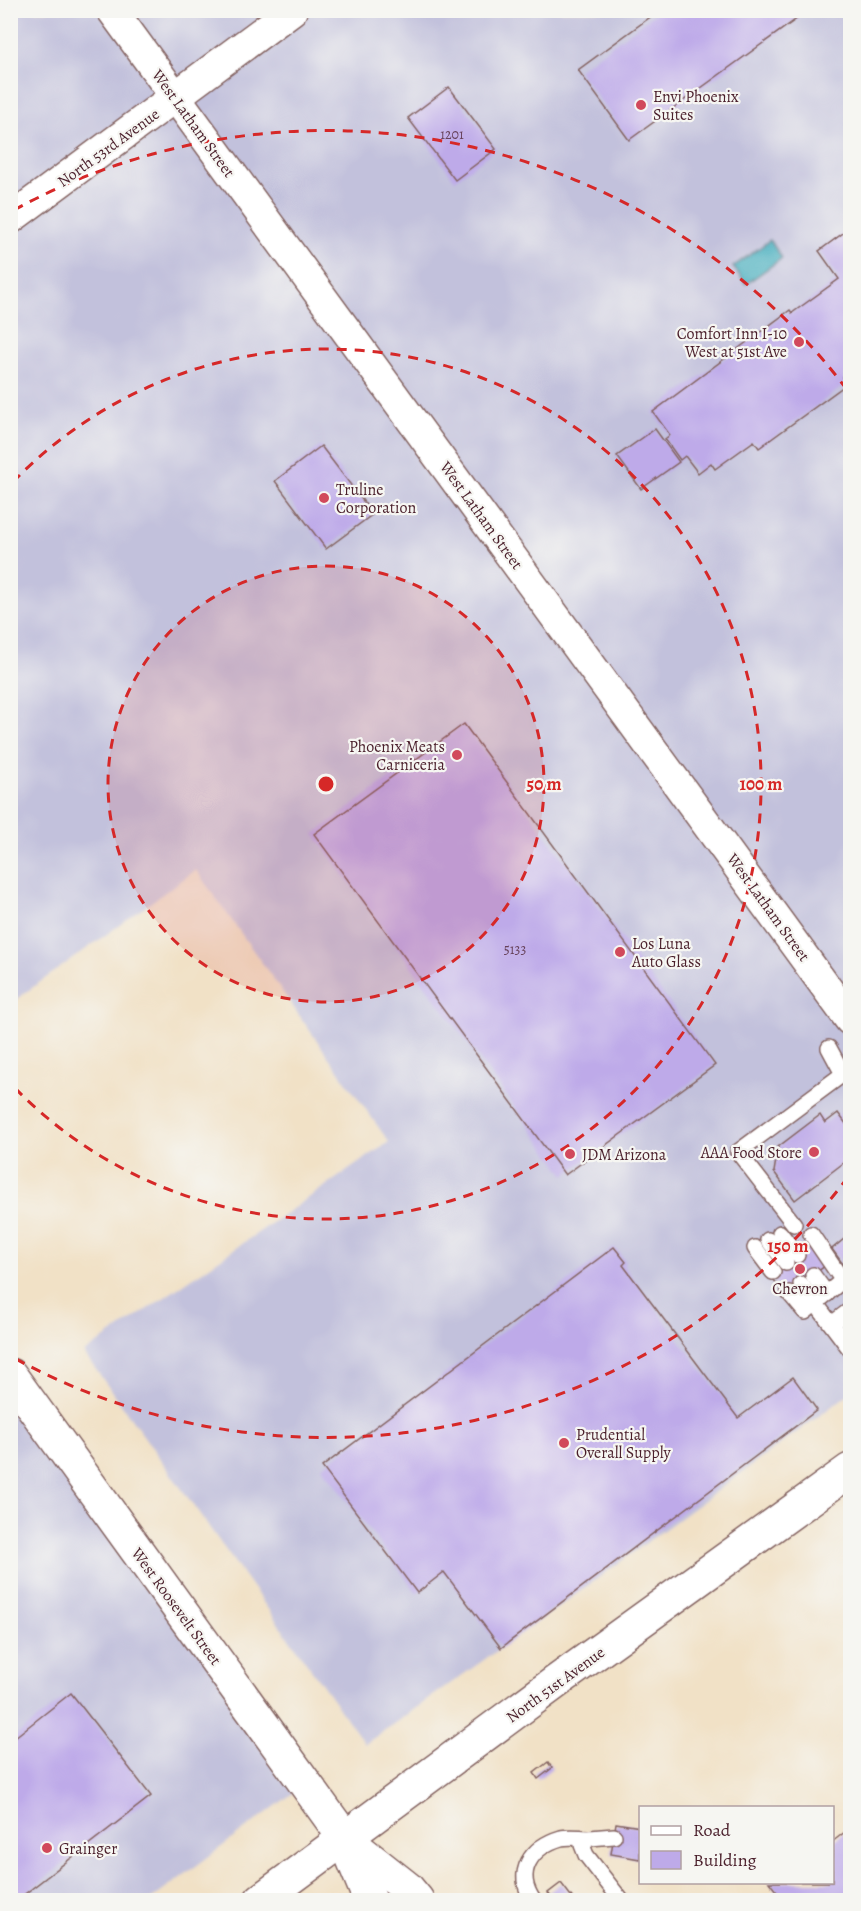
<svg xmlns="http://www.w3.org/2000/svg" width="861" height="1911" viewBox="0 0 861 1911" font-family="Alegreya,serif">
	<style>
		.industrial { fill: #c2c1dc }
		.water { fill: #3daabc; stroke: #446474; stroke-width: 1.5 }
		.building { fill: #beaae9 }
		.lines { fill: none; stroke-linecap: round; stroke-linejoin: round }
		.lane-casing { stroke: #846361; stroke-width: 18 }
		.street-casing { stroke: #846361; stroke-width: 33 }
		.secondary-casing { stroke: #846361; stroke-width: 36 }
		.primary-casing { stroke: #846361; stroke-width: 36 }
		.lane { stroke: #fff; stroke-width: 15 }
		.street { stroke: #fff; stroke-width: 30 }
		.secondary { stroke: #fff; stroke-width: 33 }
		.primary { stroke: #fff; stroke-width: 33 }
		.ring { fill: none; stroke: #d62828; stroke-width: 3; stroke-dasharray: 10 8 }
		.poi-dot { fill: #d1495b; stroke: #f6f6f2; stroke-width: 2 }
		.labels { text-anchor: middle; stroke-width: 4.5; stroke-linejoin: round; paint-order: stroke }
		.number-label { font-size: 14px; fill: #67425a }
		.poi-label { font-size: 16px; fill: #4a1f2b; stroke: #f6f6f2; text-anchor: start }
		.street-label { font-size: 16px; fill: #4a1f2b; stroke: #f6f6f2 }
		.centre { fill: #d62828; stroke: #f6f6f2; stroke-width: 3 }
		.ring-label { font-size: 18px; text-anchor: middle; font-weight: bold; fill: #d62828; stroke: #f6f6f2; stroke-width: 4.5; stroke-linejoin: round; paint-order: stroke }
	</style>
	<rect width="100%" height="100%" fill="#f6f6f2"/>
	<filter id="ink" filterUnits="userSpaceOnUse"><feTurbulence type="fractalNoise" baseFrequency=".0167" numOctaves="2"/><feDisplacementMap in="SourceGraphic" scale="12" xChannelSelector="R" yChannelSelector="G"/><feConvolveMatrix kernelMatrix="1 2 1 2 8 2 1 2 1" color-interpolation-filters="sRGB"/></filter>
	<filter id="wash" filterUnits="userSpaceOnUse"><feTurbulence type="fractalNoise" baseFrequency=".008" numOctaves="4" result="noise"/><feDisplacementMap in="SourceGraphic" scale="24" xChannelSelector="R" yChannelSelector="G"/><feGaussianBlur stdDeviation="1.35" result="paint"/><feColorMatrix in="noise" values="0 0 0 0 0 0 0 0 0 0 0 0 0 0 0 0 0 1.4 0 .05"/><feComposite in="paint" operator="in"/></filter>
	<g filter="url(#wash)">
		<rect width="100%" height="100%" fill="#f1e1c6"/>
		<!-- industrial -->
		<g class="industrial">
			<polygon points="11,11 850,11 850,1393 556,1609 365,1744 84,1353 389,1142 196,870 11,1003"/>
			<polygon points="10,1375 305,1784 151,1900 11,1900"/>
		</g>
		<!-- water -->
		<polygon class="water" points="770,240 782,258 746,284 733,267"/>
		<g id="blocks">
			<!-- building -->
			<g class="building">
				<polygon points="660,10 809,10 629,140 578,70"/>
				<polygon points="449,87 496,149 455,180 408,118"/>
				<polygon points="850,228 850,371 843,377 848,383 759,448 754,441 715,469 711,463 698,473 685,456 680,460 665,439 670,435 653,412 790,310 792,313 839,279 819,251"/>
				<polygon points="655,429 679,462 641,489 617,456"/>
				<polygon points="321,446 373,514 326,549 275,481"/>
				<polygon points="464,724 715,1065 565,1175 314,834"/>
				<polygon points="838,1113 850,1129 850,1158 795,1200 774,1172 778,1147 820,1115 825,1123"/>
				<polygon points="850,1234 850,1274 832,1249"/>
				<polygon points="810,1244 826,1265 786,1296 770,1275"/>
				<polygon points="614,1247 626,1262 623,1265 738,1418 793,1377 817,1410 501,1648 444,1572 417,1593 322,1467"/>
				<polygon points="71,1693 151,1796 17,1900 10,1900 10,1741"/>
				<polygon points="548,1762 552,1768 538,1779 534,1773"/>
				<polygon points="616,1823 640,1827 640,1859 611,1854"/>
				<polygon points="850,1828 850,1900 783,1900 769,1882 832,1882 832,1842"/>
				<polygon points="561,1883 574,1900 548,1900 552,1898 548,1893"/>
			</g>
		</g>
	</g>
	<g filter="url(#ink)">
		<use href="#blocks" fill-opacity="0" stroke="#846361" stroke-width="1.5"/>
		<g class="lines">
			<defs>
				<g id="lane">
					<polyline points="794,1224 738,1152 843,1074 829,1048"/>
					<polyline points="780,1233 797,1255"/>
					<polyline points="811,1234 843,1281"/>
					<polyline points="768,1240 786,1263"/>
					<polyline points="755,1248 773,1272"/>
					<polyline points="813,1275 827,1294"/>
					<polyline points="801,1284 850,1349"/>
					<polyline points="789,1293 805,1312 850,1274"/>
					<polyline points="832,1324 850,1310"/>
					<polyline points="614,1836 590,1838 582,1845 586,1855 621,1900"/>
					<path d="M533 1900C514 1872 531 1847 561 1838 569 1836 581 1838 590 1838"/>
				</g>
				<g id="street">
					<polyline points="112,10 850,1020"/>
					<polyline points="10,219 292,10"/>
				</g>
				<g id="secondary">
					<polyline points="10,1375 344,1837 370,1900"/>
					<polyline points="345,1839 407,1888 417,1900"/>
				</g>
				<polyline id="primary" points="261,1900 556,1682 850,1470"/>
			</defs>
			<!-- lane casing -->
			<use href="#lane" class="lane-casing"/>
			<!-- street casing -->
			<use href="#street" class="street-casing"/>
			<!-- secondary casing -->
			<use href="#secondary" class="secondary-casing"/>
			<!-- primary casing -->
			<use href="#primary" class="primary-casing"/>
			<!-- lane -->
			<use href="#lane" class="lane"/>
			<!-- street -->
			<use href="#street" class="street"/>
			<!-- secondary -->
			<use href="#secondary" class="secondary"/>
			<!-- primary -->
			<use href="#primary" class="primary"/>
		</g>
	</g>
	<!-- distance rings -->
	<circle cx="326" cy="784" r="218" fill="#d62828" fill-opacity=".12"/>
	<g class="ring">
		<circle cx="326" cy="784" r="218"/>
		<path d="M13 482A435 435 0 1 1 13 1086"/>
		<path d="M848 1177A653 653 0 0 1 14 1358M14 210A653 653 0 0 1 848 391"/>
	</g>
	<!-- markers -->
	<g class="poi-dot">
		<circle cx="641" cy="105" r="6"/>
		<circle cx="799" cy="342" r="6"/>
		<circle cx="324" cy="498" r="6"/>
		<circle cx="457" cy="755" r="6"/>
		<circle cx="620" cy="952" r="6"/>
		<circle cx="814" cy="1152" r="6"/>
		<circle cx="570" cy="1154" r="6"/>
		<circle cx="800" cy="1269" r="6"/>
		<circle cx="564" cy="1443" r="6"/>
		<circle cx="47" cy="1848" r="6"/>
	</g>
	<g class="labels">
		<!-- number labels -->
		<g class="number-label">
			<text x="452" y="139">1201</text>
			<text x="515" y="954">5133</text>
		</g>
		<!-- poi labels -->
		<g class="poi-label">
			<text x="653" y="102">Envi Phoenix<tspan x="653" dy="18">Suites</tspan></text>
			<text x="787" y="339" text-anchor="end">Comfort Inn I-10<tspan x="787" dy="18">West at 51st Ave</tspan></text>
			<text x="336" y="495">Truline<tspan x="336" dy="18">Corporation</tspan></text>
			<text x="445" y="752" text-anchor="end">Phoenix Meats<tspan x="445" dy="18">Carniceria</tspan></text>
			<text x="632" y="949">Los Luna<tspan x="632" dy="18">Auto Glass</tspan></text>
			<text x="802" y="1158" text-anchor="end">AAA Food Store</text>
			<text x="582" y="1160">JDM Arizona</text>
			<text x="800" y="1294" text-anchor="middle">Chevron</text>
			<text x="576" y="1440">Prudential<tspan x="576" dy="18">Overall Supply</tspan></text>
			<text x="59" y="1854">Grainger</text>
		</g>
		<!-- street labels -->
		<g class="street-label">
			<text transform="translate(194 123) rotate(54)" y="6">West Latham Street</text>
			<text transform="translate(108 147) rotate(-36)" y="6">North 53rd Avenue</text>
			<text transform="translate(482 515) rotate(54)" y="6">West Latham Street</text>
			<text transform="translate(769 907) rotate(54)" y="6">West Latham Street</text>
			<text transform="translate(177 1606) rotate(54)" y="6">West Roosevelt Street</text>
			<text transform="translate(555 1684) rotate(-36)" y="6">North 51st Avenue</text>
		</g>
	</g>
	<circle cx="326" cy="784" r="9" class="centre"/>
	<g class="ring-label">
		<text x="544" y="790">50 m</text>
		<text x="761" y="790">100 m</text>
		<text x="788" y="1252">150 m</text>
	</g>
	<!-- margin -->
	<rect width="861" height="1911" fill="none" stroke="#f6f6f2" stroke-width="36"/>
	<!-- legend -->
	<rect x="639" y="1806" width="195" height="78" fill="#f6f6f2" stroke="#b1a0a2" stroke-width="1.5"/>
	<rect x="651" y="1826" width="30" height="9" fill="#ffffff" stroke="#b1a0a2" stroke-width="1.5"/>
	<text x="693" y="1836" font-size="18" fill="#4a1f2b">Road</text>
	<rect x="651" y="1851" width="30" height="18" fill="#beaae9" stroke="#b1a0a2" stroke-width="1.5"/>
	<text x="693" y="1866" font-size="18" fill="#4a1f2b">Building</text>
</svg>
